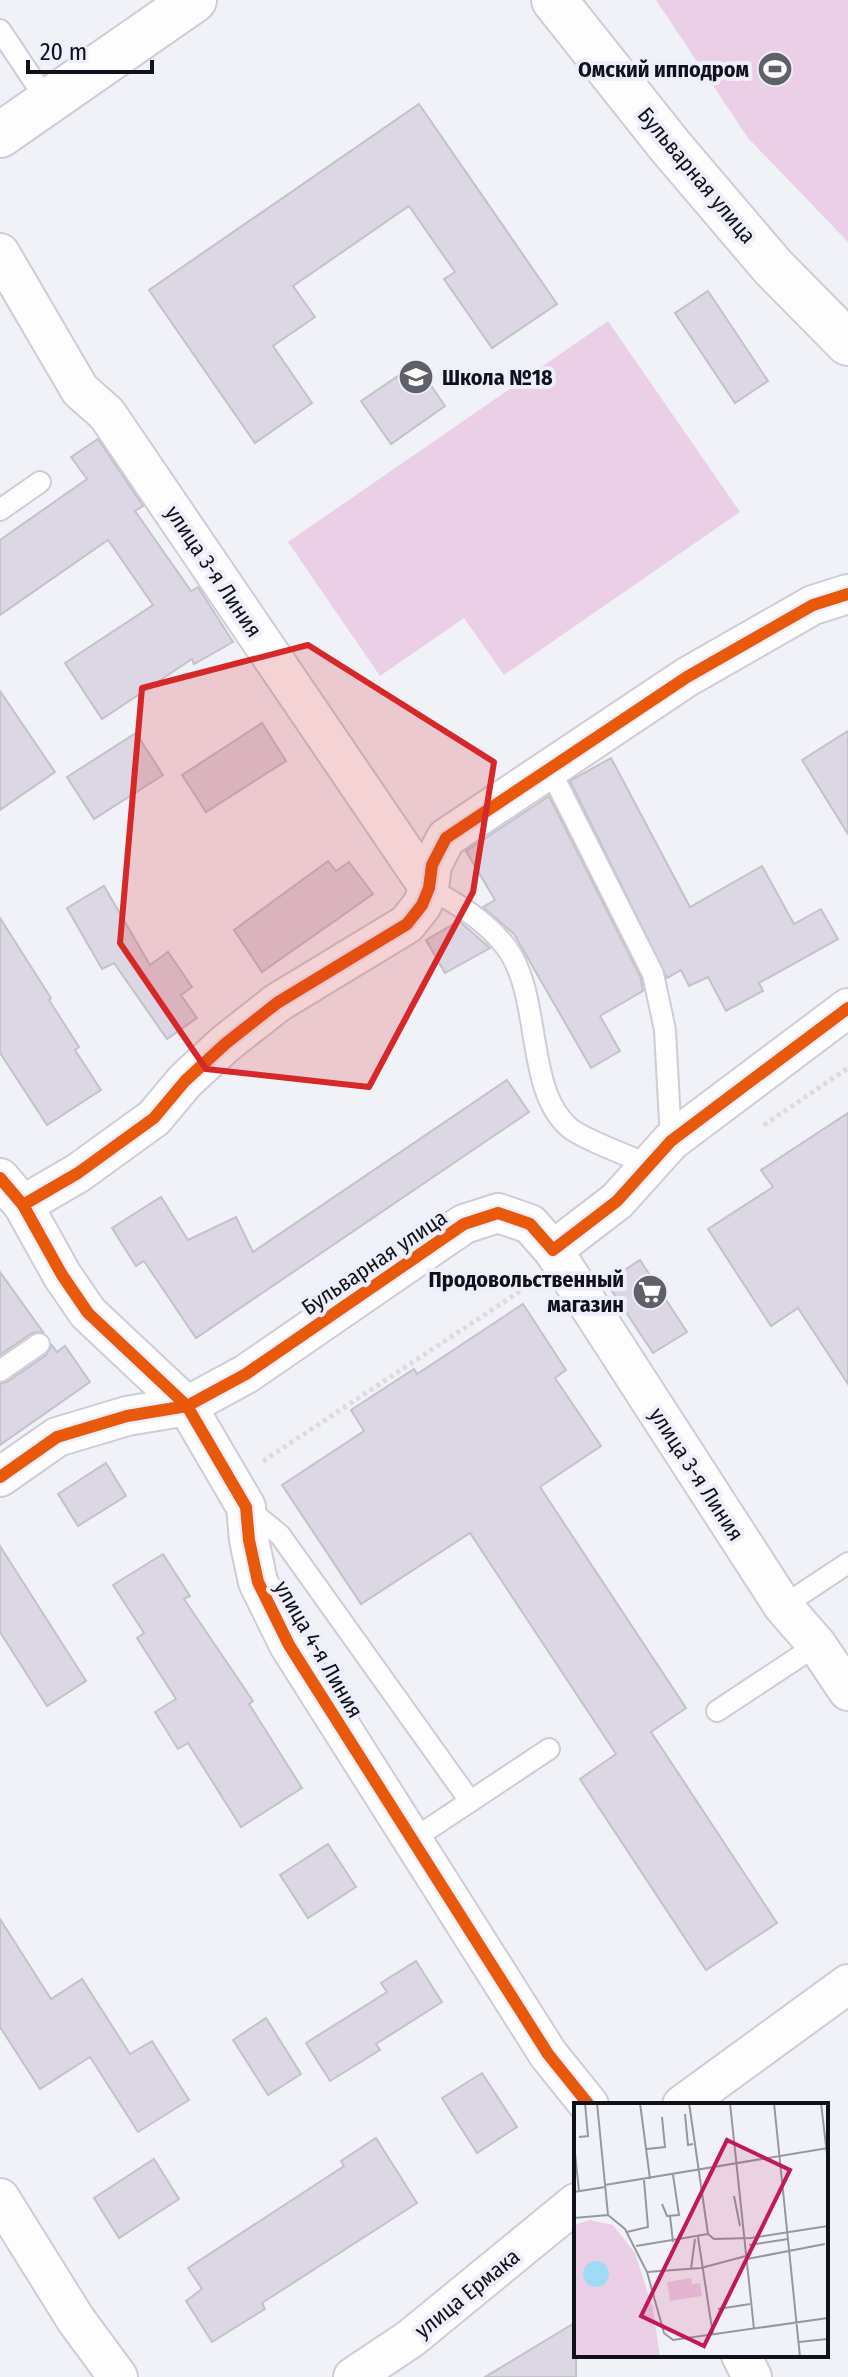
<svg xmlns="http://www.w3.org/2000/svg" width="848" height="2377" viewBox="0 0 848 2377" font-family="'Fira Sans Condensed',sans-serif">
	<style>
		.green { fill: #eacfe6 }
		.building { fill: #dcd6e5; stroke: #c3c1c9; stroke-width: 2 }
		.lines { fill: none; stroke-linecap: round; stroke-linejoin: round }
		.service-casing { stroke: #cccdd6; stroke-width: 24 }
		.minor-casing { stroke: #cccdd6; stroke-width: 42 }
		.secondary-casing { stroke: #cccdd6; stroke-width: 48 }
		.path { stroke: #dcdcde; stroke-width: 5; stroke-dasharray: 4 4; stroke-linecap: butt }
		.service { stroke: #fdfdfe; stroke-width: 20 }
		.minor { stroke: #fdfdfe; stroke-width: 38 }
		.secondary { stroke: #fdfdfe; stroke-width: 44 }
		.cycleway-casing { stroke: #eeeffb; stroke-width: 17 }
		.cycleway { stroke: #e8590c; stroke-width: 12 }
		.marked { fill: #d62828; fill-opacity: 0.2; stroke: #d62828; stroke-width: 6; stroke-linejoin: round }
		.labels { text-anchor: middle; stroke-width: 8; stroke-linejoin: round; paint-order: stroke }
		.poi-label { font-size: 22px; font-weight: bold; fill: #10111a; stroke: #eeeffb; text-anchor: end }
		.street-label { font-size: 22px; fill: #10111a; stroke: #eeeffb }
		.inset-road { fill: none; stroke: #97989f; stroke-width: 2 }
		.view { fill: #c2185b; fill-opacity: 0.15; stroke: #c2185b; stroke-width: 4 }
		.inset-edge { fill: none; stroke: #10111a; stroke-width: 4 }
	</style>
	<rect width="100%" height="100%" fill="#f1f2f8"/>
	<!-- green -->
	<g class="green">
		<polygon points="656,0 848,0 848,242 748,138"/>
		<polygon points="608,321 740,512 504,675 464,618 380,676 288,542"/>
	</g>
	<!-- building -->
	<g class="building">
		<polygon points="419,104 557,304 492,348 444,279 455,272 409,206 293,286 315,317 273,346 312,403 255,443 149,290"/>
		<polygon points="708,291 768,381 735,403 675,313"/>
		<polygon points="416,364 445,406 391,444 361,401"/>
		<polygon points="98,439 143,506 135,511 191,591 198,587 233,642 194,664 192,659 102,719 65,663 153,605 108,540 0,615 0,540 87,479 71,457"/>
		<polygon points="0,691 55,772 0,810"/>
		<polygon points="262,723 286,761 206,812 182,775"/>
		<polygon points="848,731 848,834 802,760"/>
		<polygon points="136,733 163,775 94,819 67,777"/>
		<polygon points="611,758 690,907 762,866 794,924 821,909 838,939 759,983 763,991 726,1011 708,977 689,986 681,970 667,978 570,781"/>
		<polygon points="549,796 641,978 643,991 600,1016 620,1051 591,1068 514,934 483,907 495,900 466,851"/>
		<polygon points="328,861 336,871 349,862 373,894 262,972 234,930"/>
		<polygon points="104,886 150,965 168,952 192,987 181,995 197,1018 167,1039 114,963 102,969 67,908"/>
		<polygon points="0,918 51,998 49,1000 79,1047 75,1050 101,1090 47,1125 0,1053"/>
		<polygon points="459,921 490,948 445,973 426,940"/>
		<polygon points="507,1080 529,1112 196,1338 144,1261 136,1266 112,1228 161,1197 188,1240 236,1217 253,1252"/>
		<polygon points="848,1113 848,1384 798,1308 771,1326 708,1229 773,1187 761,1170"/>
		<polygon points="640,1260 687,1332 653,1353 606,1282"/>
		<polygon points="0,1272 43,1332 32,1333 0,1355"/>
		<polygon points="523,1304 566,1370 555,1378 601,1446 540,1487 686,1708 651,1732 777,1923 706,1970 580,1779 616,1754 470,1533 361,1604 282,1485 364,1431 351,1410 414,1369 417,1374"/>
		<polygon points="52,1345 57,1352 65,1346 90,1382 0,1445 0,1384 7,1382 46,1355"/>
		<polygon points="106,1463 126,1496 78,1526 58,1494"/>
		<polygon points="0,1546 86,1681 47,1706 0,1632"/>
		<polygon points="163,1554 190,1596 184,1599 253,1701 249,1704 302,1788 241,1827 188,1743 178,1749 155,1712 176,1699 137,1638 144,1633 113,1585"/>
		<polygon points="328,1844 356,1887 308,1918 280,1875"/>
		<polygon points="0,1919 51,1999 82,1979 130,2054 152,2041 189,2100 138,2132 90,2057 40,2089 0,2027"/>
		<polygon points="416,1961 442,2002 376,2044 380,2050 330,2081 306,2043 387,1992 381,1983"/>
		<polygon points="266,2018 301,2074 268,2095 233,2040"/>
		<polygon points="482,2073 517,2127 477,2153 442,2098"/>
		<polygon points="376,2138 417,2203 262,2303 265,2309 212,2342 186,2301 202,2289 188,2268 344,2166 341,2161"/>
		<polygon points="154,2159 179,2199 119,2238 94,2198"/>
		<polygon points="576,2322 576,2377 485,2377"/>
	</g>
	<g class="lines">
		<defs>
			<g id="service">
				<polyline points="0,30 48,102"/>
				<polyline points="0,510 40,482"/>
				<polyline points="550,770 653,974 665,1030 671,1141"/>
				<path d="M429 888C459 905 485 920 506 947 543 996 524 1092 571 1129 587 1141 630 1156 649 1165"/>
				<polyline points="0,1371 39,1344"/>
				<polyline points="246,1507 280,1535 470,1801"/>
				<polyline points="783,1606 848,1563"/>
				<polyline points="717,1711 817,1645"/>
				<polyline points="412,1840 549,1749"/>
			</g>
			<g id="minor">
				<polyline points="0,253 80,390 107,414 429,888"/>
				<polyline points="0,1178 23,1205 62,1275 88,1313 187,1406 246,1507 249,1540 258,1582 289,1645 548,2054 589,2105"/>
				<polyline points="23,1205 78,1173 154,1118 185,1081 225,1044 277,1003 407,924 422,905 429,888 432,865 446,838 687,677 813,605 848,594"/>
				<polyline points="553,1250 783,1606 817,1645 848,1691"/>
				<polyline points="0,1477 57,1437 127,1416 187,1406 246,1374 464,1224 498,1213 530,1224 553,1250 617,1201 671,1141 848,1008"/>
				<polyline points="682,2105 848,1984"/>
				<polyline points="0,2198 76,2320 118,2377"/>
				<polyline points="741,2355 752,2377"/>
				<polyline points="353,2377 410,2339 576,2203"/>
			</g>
			<g id="secondary">
				<polyline points="554,0 670,146 773,267 848,343"/>
				<polyline points="0,135 194,0"/>
			</g>
		</defs>
		<!-- service casing -->
		<use href="#service" class="service-casing"/>
		<!-- minor casing -->
		<use href="#minor" class="minor-casing"/>
		<!-- secondary casing -->
		<use href="#secondary" class="secondary-casing"/>
		<!-- path -->
		<g class="path">
			<polyline points="764,1125 848,1068"/>
			<polyline points="263,1461 528,1286"/>
		</g>
		<!-- service -->
		<use href="#service" class="service"/>
		<!-- minor -->
		<use href="#minor" class="minor"/>
		<!-- secondary -->
		<use href="#secondary" class="secondary"/>
		<defs>
			<g id="cycleway">
				<polyline points="0,1178 23,1205 62,1275 88,1313 187,1406 246,1507 249,1540 258,1582 289,1645 548,2054 589,2105"/>
				<polyline points="23,1205 78,1173 154,1118 185,1081 225,1044 277,1003 407,924 422,905 429,888 432,865 446,838 687,677 813,605 848,594"/>
				<polyline points="0,1477 57,1437 127,1416 187,1406 246,1374 464,1224 498,1213 530,1224 553,1250 617,1201 671,1141 848,1008"/>
			</g>
		</defs>
		<!-- cycleway casing -->
		<use href="#cycleway" class="cycleway-casing"/>
		<!-- cycleway -->
		<use href="#cycleway" class="cycleway"/>
	</g>
	<!-- marked area -->
	<path class="marked" d="M308 645 494 762 473 892 369 1087 206 1069 120 943 142 688Z"/>
	<!-- icons -->
	<defs>
		<symbol id="stadium-disc" viewBox="-11 -11 22 22"><circle r="9.5" fill="#5f6068" stroke="#eeeffb"/><path d="M0-5a6.5 5 0 1 0 0 10a6.5 5 0 1 0 0-10ZM-3.5-1.8h7v3.6h-7Z" fill="#fff"/></symbol>
		<symbol id="school-disc" viewBox="-11 -11 22 22"><circle r="9.5" fill="#5f6068" stroke="#eeeffb"/><path d="M0-5L7-2L0 1L-7-2ZM-4 1L0 2.5L4 1V4Q0 6-4 4Z" fill="#fff"/></symbol>
		<symbol id="supermarket-disc" viewBox="-11 -11 22 22"><circle r="9.5" fill="#5f6068" stroke="#eeeffb"/><path d="M-6-5.5h2.5l.6 2H6L4.5 2H-2.5L-4.4-4H-6ZM-1.5 3.2a1.3 1.3 0 1 0 .1 0ZM3 3.2a1.3 1.3 0 1 0 .1 0Z" fill="#fff"/></symbol>
	</defs>
	<g fill-rule="evenodd">
		<use href="#stadium-disc" x="755" y="49" width="40" height="40"/>
		<use href="#school-disc" x="396" y="357" width="40" height="40"/>
		<use href="#supermarket-disc" x="630" y="1272" width="40" height="40"/>
	</g>
	<g class="labels">
		<!-- poi labels -->
		<g class="poi-label">
			<text x="749" y="77">Омский ипподром</text>
			<text x="442" y="385" text-anchor="start">Школа №18</text>
			<text x="624" y="1287">Продовольственный<tspan x="624" dy="25">магазин</tspan></text>
		</g>
		<!-- street labels -->
		<g class="street-label">
			<text transform="translate(697 175) rotate(50)" y="8">Бульварная улица</text>
			<text transform="translate(214 571) rotate(56)" y="8">улица 3-я Линия</text>
			<text transform="translate(374 1262) rotate(-34)" y="8">Бульварная улица</text>
			<text transform="translate(697 1474) rotate(57)" y="8">улица 3-я Линия</text>
			<text transform="translate(319 1649) rotate(60)" y="8">улица 4-я Линия</text>
			<text transform="translate(467 2293) rotate(-39)" y="8">улица Ермака</text>
		</g>
	</g>
	<!-- overview -->
	<g transform="translate(574 2103)">
		<rect width="254" height="254" fill="#f1f2f8"/>
		<path d="M16 117 39 122 61 150 79 206 86 254H0V122ZM117 175 118 181 126 180 128 193 96 198 93 179Z" fill="#eacfe6"/>
		<path d="M9 171a13 13 0 1 1 26 0a13 13 0 1 1-26 0Z" fill="#a0dbf5"/>
		<path class="inset-road" d="M23 0 34 112M66 0 76 76M115 0 134 131M156 0 180 226M200 0 226 254M247 0 254 60M111 11 114 42 119 41M5 34 14 33 11 0M0 41 5 88M73 46 91 44 88 14M31 82 254 45M0 89 31 84M160 93 166 123M88 101 93 113 105 112 99 72M96 113 99 139M0 115 34 112 51 126 73 169 90 230 99 237 254 215M53 129 74 124 70 77M124 134 139 232M175 142 214 136M62 143 134 131 140 136 177 135 254 123M173 156 251 141M117 166 121 136M73 169 127 165 172 153M144 206 176 201M225 239 253 236 254 241"/>
		<path class="view" d="M153 37 216 67 130 243 67 213Z"/>
		<rect width="254" height="254" class="inset-edge"/>
	</g>
	<!-- scale -->
	<path d="M28 60v12h124v-12" fill="none" stroke="#10111a" stroke-width="4"/>
	<text x="40" y="60" font-size="24" fill="#10111a" stroke="#eeeffb" stroke-width="6" paint-order="stroke">20 m</text>
</svg>
